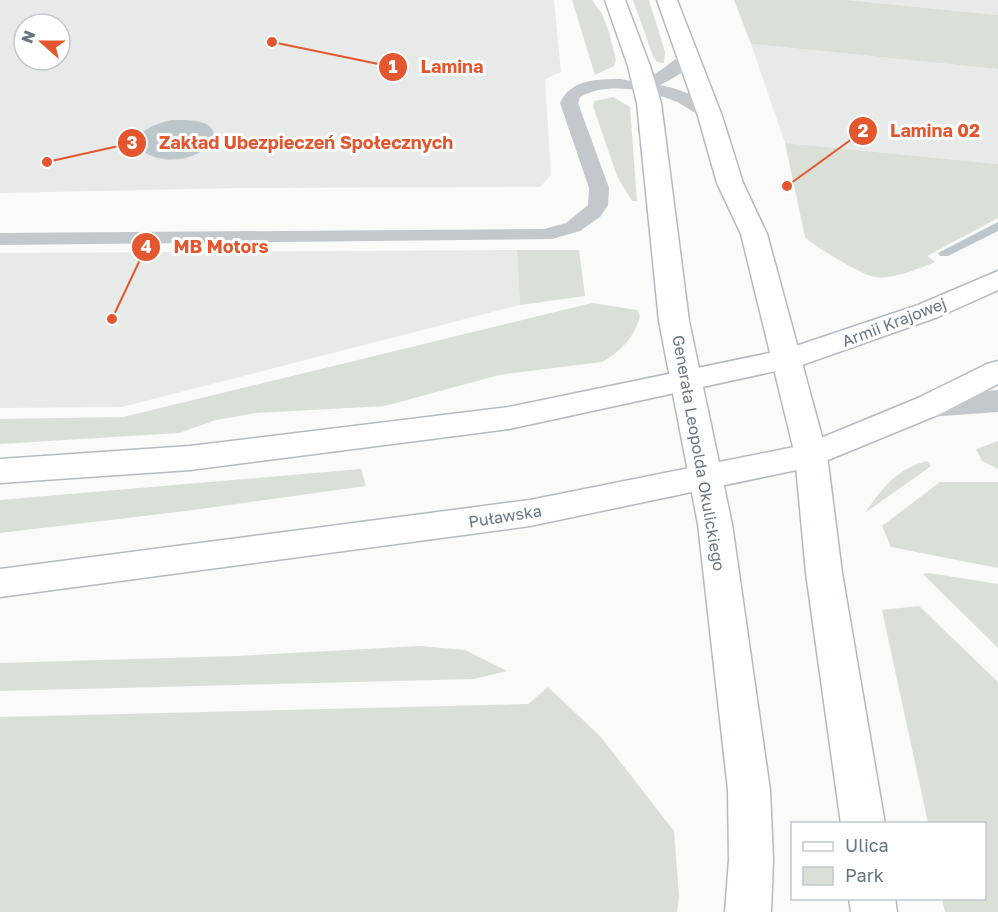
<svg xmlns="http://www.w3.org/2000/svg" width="998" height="912" viewBox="0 0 998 912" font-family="'Golos Text',sans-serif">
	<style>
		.built { fill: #e8e9e9; fill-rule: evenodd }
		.green { fill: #dadfd7 }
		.water { fill: #bbc7cb }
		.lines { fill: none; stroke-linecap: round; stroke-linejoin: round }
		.stream { fill: #bbc7cb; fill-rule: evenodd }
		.secondary-casing { stroke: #b3babf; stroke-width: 3 }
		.primary-casing { stroke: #b5babe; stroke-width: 3 }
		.service { fill: #c3c8cc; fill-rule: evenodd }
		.minor { fill: #c3c8cc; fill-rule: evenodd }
		.secondary { fill: #fff; fill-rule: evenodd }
		.primary { fill: #fff; fill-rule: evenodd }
		.labels { text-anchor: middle; stroke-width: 6; stroke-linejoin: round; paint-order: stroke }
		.street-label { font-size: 16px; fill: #657683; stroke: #fff }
		.leader { fill: none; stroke: #e4572e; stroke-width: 2 }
		.callout-dot { fill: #e4572e; stroke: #fff; stroke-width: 2 }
		.mark-label { font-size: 18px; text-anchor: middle; font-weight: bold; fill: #fff }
		.callout-label { font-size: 18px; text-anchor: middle; font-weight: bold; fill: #e4572e; stroke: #fff; stroke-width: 6; stroke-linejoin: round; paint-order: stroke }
	</style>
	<rect width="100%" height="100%" fill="#fafaf8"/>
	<!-- built -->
	<g class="built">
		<path d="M0 0H554L561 72 545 79 551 175 540 187 240 188 0 193ZM24 24H60V60H24Z"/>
		<polygon points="847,0 998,0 998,15"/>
		<polygon points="751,44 998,69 998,164 785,143"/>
		<polygon points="517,250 520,305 122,407 0,408 0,253"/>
	</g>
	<!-- green -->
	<g class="green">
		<polygon points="572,0 592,0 602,14 609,32 616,60 614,66 595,75"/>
		<polygon points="633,0 649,0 665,52 664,63 657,62 653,56"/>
		<polygon points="734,0 847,0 998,15 998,69 751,44"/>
		<polygon points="613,97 630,107 637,201 632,201 617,176 593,106 595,101"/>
		<path d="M785 143 998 164V218L927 256 935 262C920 268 892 280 875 277 862 275 815 247 805 237Z"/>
		<polygon points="517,250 579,250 585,296 520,305"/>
		<path d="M592 303 637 310 640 316C635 336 621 352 602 362L499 375 385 406 256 413 216 420 179 433 0 444V419L123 417Z"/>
		<polygon points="998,441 998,469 982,461 976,449"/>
		<path d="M927 461 931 466 865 513C881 489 898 468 927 461Z"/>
		<polygon points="361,469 366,486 186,511 0,533 0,500"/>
		<polygon points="940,482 998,482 998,568 891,547 882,526"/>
		<polygon points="929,573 998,584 998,648 923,574"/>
		<polygon points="919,606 998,682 998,912 945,912 942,899 984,898 984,824 928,823 882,610"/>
		<polygon points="420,646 465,650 507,671 474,679 0,691 0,663 237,656"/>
		<polygon points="548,687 601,737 674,831 679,896 677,912 0,912 0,717 528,704"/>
	</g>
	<!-- water -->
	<path class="water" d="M172 120C184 120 211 118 214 134 215 140 211 145 205 149 164 179 96 137 172 120Z"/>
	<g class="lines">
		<!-- stream -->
		<polygon class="stream" points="998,222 998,231 948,256 940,256 938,253"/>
		<defs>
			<g id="secondary">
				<polygon points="605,0 625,0 650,66 661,103 689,321 732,524 770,790 773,860 771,912 725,912 729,860 728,790 698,524 659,321 637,103 628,66"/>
				<polygon points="657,0 677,0 722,116 743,183 767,234 827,455 842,573 885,824 841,824 806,573 795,455 741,234 717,183 698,116"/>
				<polygon points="849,898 895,898 897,912 851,912"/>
			</g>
			<g id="primary">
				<polygon points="998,271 998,290 938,317 799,366 509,429 190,470 0,483 0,459 190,446 509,407 784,350 918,305"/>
				<polygon points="998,361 998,384 940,414 811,467 530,526 0,597 0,569 530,500 804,445 918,398 987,364"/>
			</g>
		</defs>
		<!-- secondary casing -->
		<use href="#secondary" class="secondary-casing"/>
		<!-- primary casing -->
		<use href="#primary" class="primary-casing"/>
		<!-- service -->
		<path class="service" d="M688 53 694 54 696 58C687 71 674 78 660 85 678 89 706 97 718 113L715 117C701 120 689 108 677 102 651 90 606 81 580 97L578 103 609 188 608 205 600 217 580 231 552 239 0 245V233L544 229 566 223 588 205 589 188 560 103C571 79 597 79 621 79 627 80 634 82 640 81 659 76 673 57 688 53Z"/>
		<!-- minor -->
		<polygon class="minor" points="998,390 998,412 929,417 918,414 913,406 918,398 929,395"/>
		<!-- secondary -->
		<use href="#secondary" class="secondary"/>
		<!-- primary -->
		<use href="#primary" class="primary"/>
	</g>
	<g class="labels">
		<!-- street labels -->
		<g class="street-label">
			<text transform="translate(894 322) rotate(-21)" y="6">Armii Krajowej</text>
			<text transform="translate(699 453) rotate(80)" y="6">Generała Leopolda Okulickiego</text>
			<text transform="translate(505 516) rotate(-9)" y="6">Puławska</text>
		</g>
	</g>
	<!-- callouts -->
	<path class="leader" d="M272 42L393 67M787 186L863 131M47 162L132 143M112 319L146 247"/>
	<g class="callout-dot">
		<circle cx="272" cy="42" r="6"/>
		<circle cx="787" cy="186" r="6"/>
		<circle cx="47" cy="162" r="6"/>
		<circle cx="112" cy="319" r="6"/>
		<circle cx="393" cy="67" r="15"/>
		<circle cx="863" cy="131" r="15"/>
		<circle cx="132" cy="143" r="15"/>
		<circle cx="146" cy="247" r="15"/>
	</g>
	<g class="mark-label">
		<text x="393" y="73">1</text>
		<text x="863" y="137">2</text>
		<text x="132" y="149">3</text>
		<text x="146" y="253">4</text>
	</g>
	<g class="callout-label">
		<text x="452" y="73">Lamina</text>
		<text x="935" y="137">Lamina 02</text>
		<text x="306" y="149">Zakład Ubezpieczeń Społecznych</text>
		<text x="221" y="253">MB Motors</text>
	</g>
	<!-- legend -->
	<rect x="791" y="822" width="195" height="78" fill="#ffffff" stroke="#c1c8cd" stroke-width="1.5"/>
	<rect x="803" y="842" width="30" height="9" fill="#ffffff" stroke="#c1c8cd" stroke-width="1.5"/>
	<text x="845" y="852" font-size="18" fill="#657683">Ulica</text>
	<rect x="803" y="867" width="30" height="18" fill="#dadfd7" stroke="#c1c8cd" stroke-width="1.5"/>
	<text x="845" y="882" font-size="18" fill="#657683">Park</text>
	<!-- north arrow -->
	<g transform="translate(42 42) rotate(291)"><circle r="28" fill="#ffffff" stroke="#c1c8cd" stroke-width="1.5"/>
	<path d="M0-4.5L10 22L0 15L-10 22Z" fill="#e4572e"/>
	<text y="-9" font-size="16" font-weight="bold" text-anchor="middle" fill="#657683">N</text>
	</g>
</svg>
